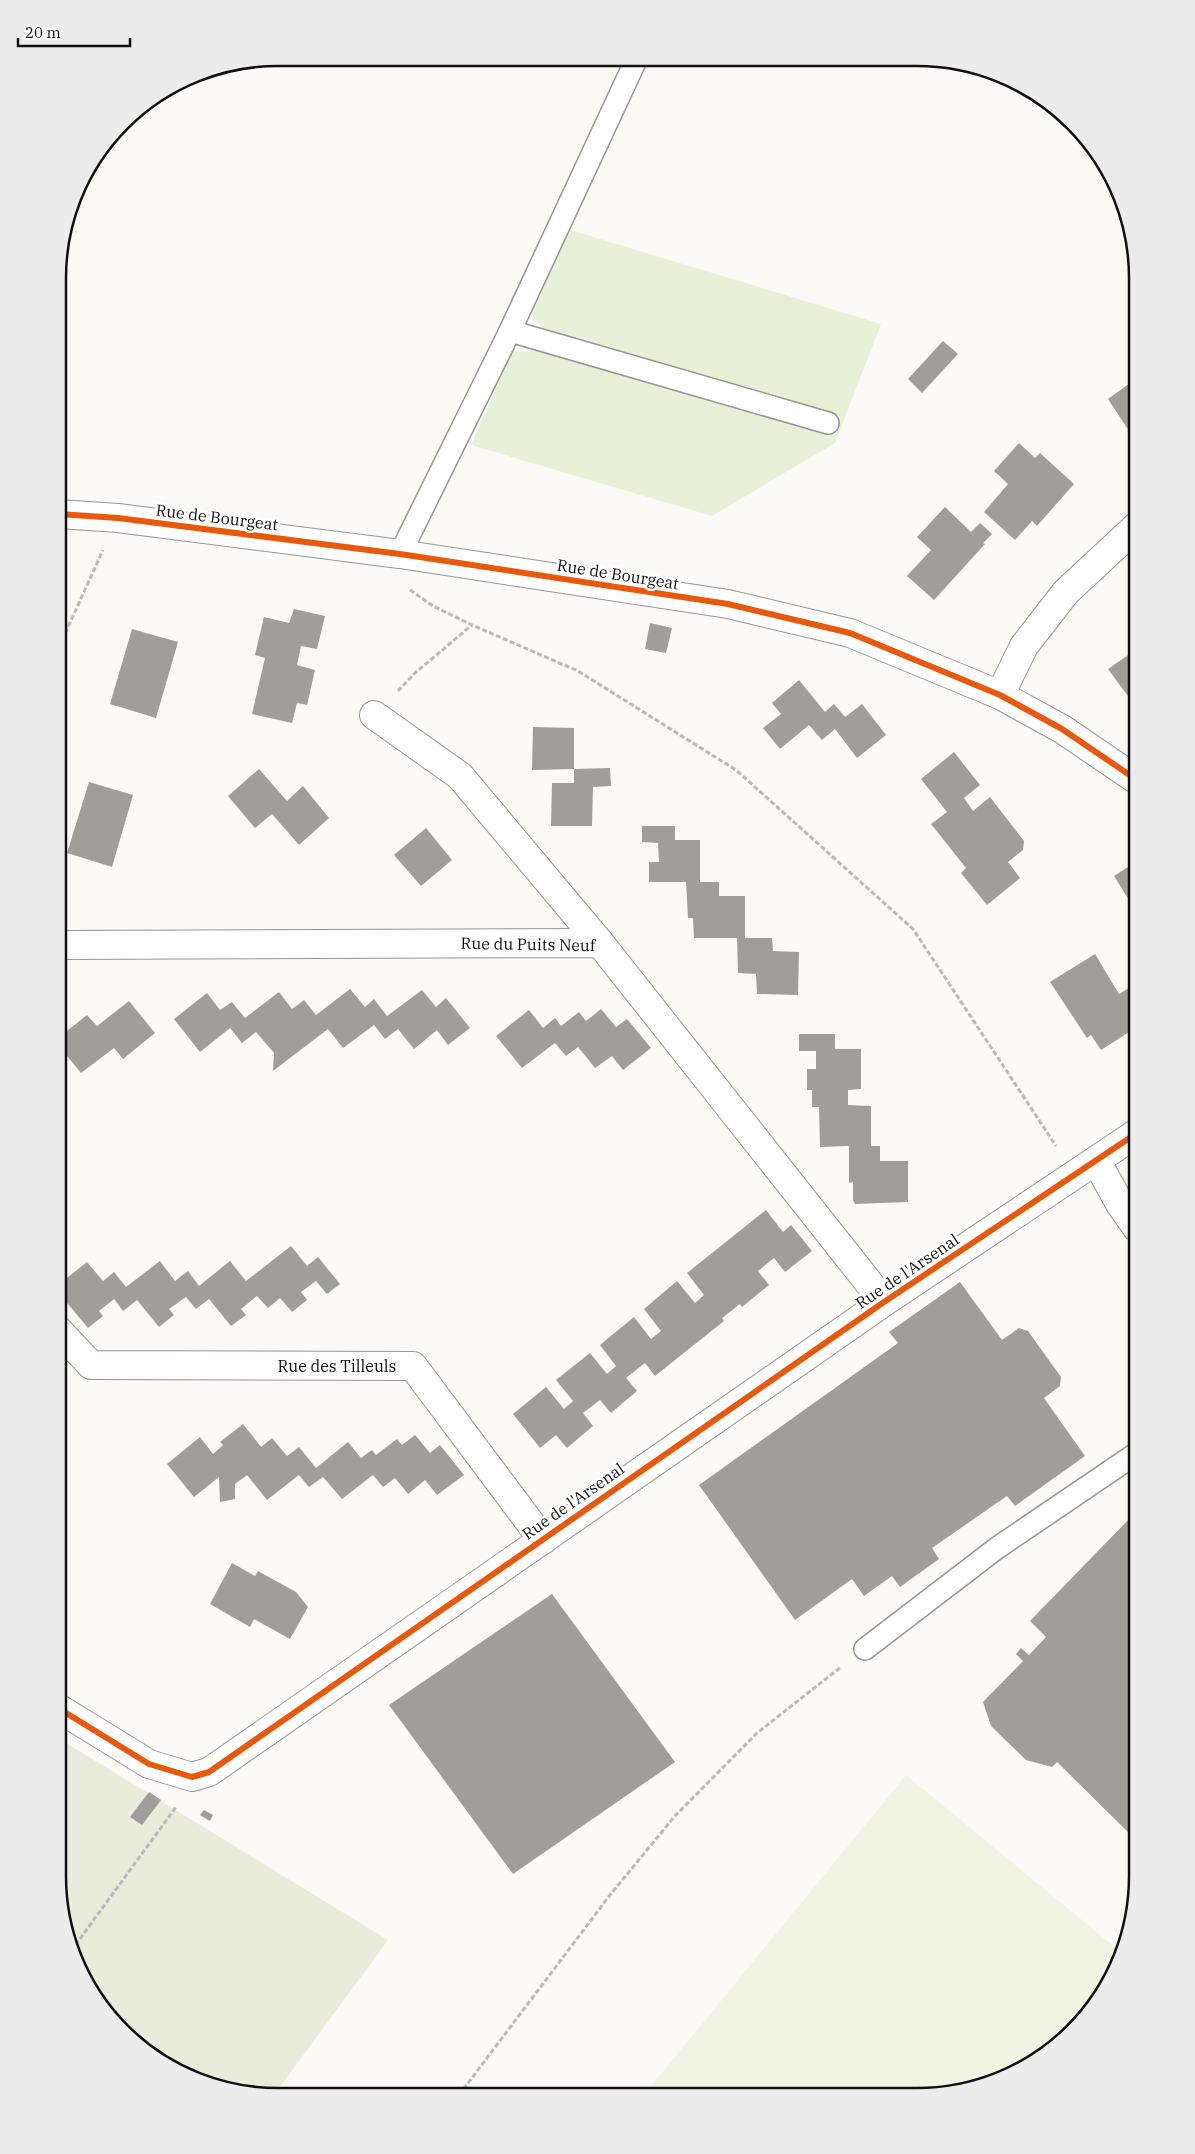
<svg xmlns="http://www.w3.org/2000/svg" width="1195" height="2154" viewBox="0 0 1195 2154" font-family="'IBM Plex Serif',serif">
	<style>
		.green { fill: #e9f0d8 }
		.cemetery { fill: #e9ecdb }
		.pitch { fill: #f1f4e2 }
		.building { fill: #a09e9b }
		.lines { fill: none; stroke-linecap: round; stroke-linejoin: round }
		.service-casing { stroke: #969594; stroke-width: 24 }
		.minor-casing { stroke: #969594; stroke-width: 30 }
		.tertiary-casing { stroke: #969594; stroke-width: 30 }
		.path { stroke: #b9b9b8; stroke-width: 3; stroke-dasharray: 5 2.5; stroke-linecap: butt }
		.service { stroke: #fffefe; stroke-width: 21 }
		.minor { stroke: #fffefe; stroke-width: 28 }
		.tertiary { stroke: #fffefe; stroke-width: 28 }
		.cycleway-casing { stroke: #fff; stroke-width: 9 }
		.cycleway { stroke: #e8590c; stroke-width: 6 }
		.labels { text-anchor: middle; stroke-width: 5; stroke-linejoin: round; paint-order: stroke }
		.street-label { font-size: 16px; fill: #101010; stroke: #fff }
		.rim { fill: none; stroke: #101010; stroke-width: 2.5 }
	</style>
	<rect width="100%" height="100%" fill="#fcfaf6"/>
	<!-- green -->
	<polygon class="green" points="567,229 881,324 835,443 712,516 471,445 512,352 534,350 543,328 529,313"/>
	<!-- cemetery -->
	<polygon class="cemetery" points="58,1738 388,1940 274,2095 250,2095 194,2080 144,2051 95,1998 69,1947 58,1875"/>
	<!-- pitch -->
	<polygon class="pitch" points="906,1775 1122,1953 1092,2010 1051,2051 988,2085 916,2096 643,2096"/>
	<!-- building -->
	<g class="building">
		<polygon points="943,341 958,354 922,393 908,379"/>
		<polygon points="1137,378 1137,439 1135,440 1108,399"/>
		<polygon points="1019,443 1035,458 1040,453 1074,484 1037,526 1032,521 1015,540 984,512 1008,484 994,471"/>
		<polygon points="945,507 971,532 980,523 992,534 983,543 985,544 934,600 907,576 931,550 917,537"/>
		<polygon points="294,609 325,616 317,649 301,646 297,665 315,670 307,705 297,703 292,723 252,714 265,658 255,655 264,617 289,623"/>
		<polygon points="650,623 672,628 666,653 645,649"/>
		<polygon points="132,629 178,642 156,718 110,704"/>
		<polygon points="1137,644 1137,706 1136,707 1108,669 1134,651 1132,648"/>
		<polygon points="799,680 825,712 834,704 845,717 862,704 886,735 857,758 835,729 822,740 809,725 780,749 763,728 781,714 772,703"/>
		<polygon points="533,727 574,728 574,769 532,770"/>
		<polygon points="954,752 980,785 964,798 973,811 990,797 1024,841 1023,850 1008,862 1020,878 987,905 961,873 966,868 931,824 947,812 921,779"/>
		<polygon points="610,768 611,786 593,787 592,826 551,826 552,783 574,783 574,769"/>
		<polygon points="259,769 287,801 303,786 329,818 299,845 272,814 255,828 228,796"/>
		<polygon points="89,782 133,795 112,867 67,853"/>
		<polygon points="642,826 675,826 675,840 700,840 700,882 719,882 719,896 745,896 745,938 772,938 773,951 799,952 798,995 757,994 756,974 738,973 737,938 694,938 693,918 688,918 686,882 649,882 649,862 659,862 658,843 642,842"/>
		<polygon points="426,828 452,860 421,886 394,855"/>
		<polygon points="1137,861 1137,913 1114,876"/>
		<polygon points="1095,954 1119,994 1137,983 1137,1027 1101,1050 1091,1035 1087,1038 1050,982"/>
		<polygon points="350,989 365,1007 374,999 387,1016 422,990 436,1007 446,998 470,1028 448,1045 437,1030 414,1049 398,1029 385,1039 374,1025 343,1048 328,1029 273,1071 274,1053 256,1032 242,1043 230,1028 200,1052 174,1019 207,993 220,1010 232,1002 245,1018 279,992 292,1009 304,1000 316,1015"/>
		<polygon points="129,1001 155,1033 123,1059 114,1048 81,1073 58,1045 58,1038 87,1015 97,1026"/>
		<polygon points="601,1009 616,1027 627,1019 651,1048 623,1070 612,1056 595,1068 578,1047 566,1056 555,1043 522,1068 496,1036 529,1010 543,1028 555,1018 561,1026 579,1012 586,1021"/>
		<polygon points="799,1034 835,1034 835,1049 861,1049 861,1089 848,1090 848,1105 871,1106 871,1146 880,1146 880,1161 908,1161 908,1202 855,1204 853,1200 853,1182 849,1183 849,1146 820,1147 819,1107 812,1107 812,1090 807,1090 807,1069 816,1069 816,1051 799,1051"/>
		<polygon points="766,1210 783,1232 791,1225 812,1251 785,1272 774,1258 758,1271 769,1285 742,1307 740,1304 722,1318 724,1321 655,1376 645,1363 626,1378 637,1391 611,1413 600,1400 583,1413 593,1426 567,1448 556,1435 540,1448 513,1414 546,1387 564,1409 573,1401 556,1380 590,1353 607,1374 616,1366 600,1345 634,1317 651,1339 661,1331 644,1309 677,1281 695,1303 704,1295 687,1273"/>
		<polygon points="291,1246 307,1266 318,1257 340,1284 327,1294 316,1281 301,1292 307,1300 292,1312 280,1298 268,1308 257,1296 241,1309 246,1315 231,1326 209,1299 196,1309 186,1297 169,1309 174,1315 159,1327 137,1300 123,1311 114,1299 99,1311 103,1316 88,1328 58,1292 58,1285 87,1262 103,1281 114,1272 126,1287 160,1261 175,1281 188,1271 199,1286 230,1261 246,1281"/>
		<polygon points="960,1282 1002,1340 1019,1328 1028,1331 1061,1377 1060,1386 1044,1398 1085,1456 1015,1506 1007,1496 932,1548 939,1559 900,1587 892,1576 864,1596 852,1579 795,1620 699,1485 898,1343 889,1332"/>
		<polygon points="58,1423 64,1431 58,1436"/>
		<polygon points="243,1424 261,1447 272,1438 287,1456 299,1447 316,1468 348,1442 361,1458 372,1450 376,1455 397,1439 402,1445 415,1435 430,1453 440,1445 464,1475 437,1495 425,1480 408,1494 395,1478 383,1487 373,1475 342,1499 323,1477 309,1487 299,1475 267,1500 247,1475 235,1484 235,1499 220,1502 219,1477 194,1497 167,1464 200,1437 213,1454 223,1445 220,1442"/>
		<polygon points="1131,1517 1137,1523 1137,1841 1057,1762 1052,1767 1026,1760 991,1726 983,1702 1023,1661 1016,1654 1021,1648 1029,1655 1046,1637 1030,1621"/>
		<polygon points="232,1563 255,1576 258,1571 296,1592 308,1607 290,1639 254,1619 250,1627 210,1604"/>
		<polygon points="552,1594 675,1762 513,1874 389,1705"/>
		<polygon points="149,1792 161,1800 142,1825 130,1817"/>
		<polygon points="204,1810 213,1815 210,1821 200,1815"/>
	</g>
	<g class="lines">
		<defs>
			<g id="service">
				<polyline points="510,331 828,423"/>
				<polyline points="400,554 510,331 636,60"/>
				<polyline points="865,1649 997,1548 1137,1453"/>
			</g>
			<g id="minor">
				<polyline points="1000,695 1024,646 1066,592 1137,526"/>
				<polyline points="374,715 460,776 600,943"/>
				<polyline points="59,945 600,943 884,1302"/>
				<polyline points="1097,1162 1120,1204 1137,1228"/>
				<polyline points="58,1330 91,1365 413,1366 543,1540"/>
				<polyline points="58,1708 149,1764 192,1777 209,1772 884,1302 1137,1133"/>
			</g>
			<polyline id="tertiary" points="59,514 118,518 400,554 728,604 850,633 1000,695 1062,729 1137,780"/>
		</defs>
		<!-- service casing -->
		<use href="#service" class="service-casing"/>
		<!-- minor casing -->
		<use href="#minor" class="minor-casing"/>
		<!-- tertiary casing -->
		<use href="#tertiary" class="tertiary-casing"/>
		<!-- path -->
		<g class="path">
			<polyline points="410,590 433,606 472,625 578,671 736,770 913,929 1056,1146"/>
			<polyline points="59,647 103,550"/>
			<polyline points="398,691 415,673 472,625"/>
			<polyline points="71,1951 176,1807"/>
			<polyline points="459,2095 610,1895 675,1816 757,1733 841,1667"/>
		</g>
		<!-- service -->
		<use href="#service" class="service"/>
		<!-- minor -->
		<use href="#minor" class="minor"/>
		<!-- tertiary -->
		<use href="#tertiary" class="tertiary"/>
		<defs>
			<g id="cycleway">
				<polyline points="59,514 118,518 400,554 728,604 850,633 1000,695 1062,729 1137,780"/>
				<polyline points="58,1708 149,1764 192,1777 209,1772 884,1302 1137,1133"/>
			</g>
		</defs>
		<!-- cycleway casing -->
		<use href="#cycleway" class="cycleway-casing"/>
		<!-- cycleway -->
		<use href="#cycleway" class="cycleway"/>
	</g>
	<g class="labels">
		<!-- street labels -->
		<g class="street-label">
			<text transform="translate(217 517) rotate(7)" y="6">Rue de Bourgeat</text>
			<text transform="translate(618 574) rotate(9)" y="6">Rue de Bourgeat</text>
			<text transform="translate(528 944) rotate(1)" y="6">Rue du Puits Neuf</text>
			<text transform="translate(907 1271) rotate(-34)" y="6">Rue de l'Arsenal</text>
			<text x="337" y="1372">Rue des Tilleuls</text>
			<text transform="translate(573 1501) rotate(-35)" y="6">Rue de l'Arsenal</text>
		</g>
	</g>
	<!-- crop -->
	<path d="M0 0H1195V2154H0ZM278 66H917A212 212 0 0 1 1129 278V1876A212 212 0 0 1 917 2088H278A212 212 0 0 1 66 1876V278A212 212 0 0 1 278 66Z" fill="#ececec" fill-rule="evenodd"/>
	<path class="rim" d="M278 66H917A212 212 0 0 1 1129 278V1876A212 212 0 0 1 917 2088H278A212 212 0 0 1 66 1876V278A212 212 0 0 1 278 66Z"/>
	<!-- scale -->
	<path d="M18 38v8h112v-8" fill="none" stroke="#101010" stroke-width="2.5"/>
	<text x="25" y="38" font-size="15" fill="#101010" stroke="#ffffff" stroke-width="4" paint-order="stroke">20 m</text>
</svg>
